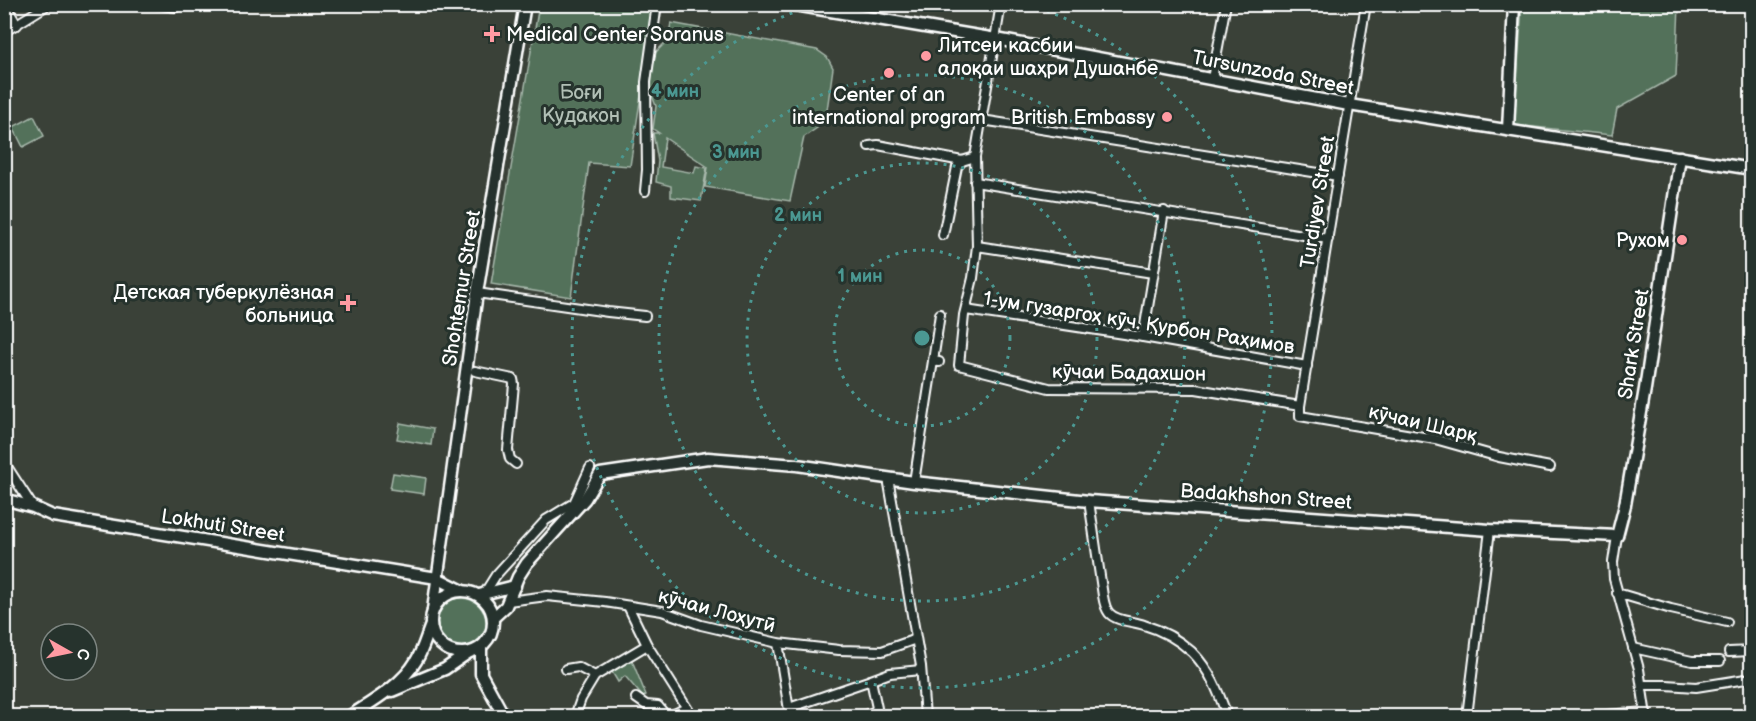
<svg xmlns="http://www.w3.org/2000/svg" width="1756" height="721" viewBox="0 0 1756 721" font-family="'Balsamiq Sans',sans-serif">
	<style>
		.green { fill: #52715a; stroke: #a8b8ac; stroke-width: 1.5 }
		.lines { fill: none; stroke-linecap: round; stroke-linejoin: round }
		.street-casing { stroke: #fff; stroke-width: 12 }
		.secondary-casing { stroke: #fff; stroke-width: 15 }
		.street { stroke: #26332d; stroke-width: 8 }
		.secondary { stroke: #26332d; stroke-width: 10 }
		.ring { fill: none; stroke: #4b9892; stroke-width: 3; stroke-dasharray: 3 6 }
		.poi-dot { fill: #ff9aa2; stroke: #26332d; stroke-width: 2 }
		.labels { text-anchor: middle; stroke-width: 6; stroke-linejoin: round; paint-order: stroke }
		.poi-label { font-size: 20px; fill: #fff; stroke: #26332d; text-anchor: end }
		.street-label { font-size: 20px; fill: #fff; stroke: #26332d }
		.park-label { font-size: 20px; fill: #b1bfb5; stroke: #26332d }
		.centre { fill: #4b9892; stroke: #26332d; stroke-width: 3 }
		.ring-label { font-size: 18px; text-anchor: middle; font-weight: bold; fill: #4b9892; stroke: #26332d; stroke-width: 6; stroke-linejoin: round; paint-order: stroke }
	</style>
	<rect width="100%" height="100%" fill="#3a4138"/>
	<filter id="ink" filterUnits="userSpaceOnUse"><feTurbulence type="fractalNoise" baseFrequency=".0167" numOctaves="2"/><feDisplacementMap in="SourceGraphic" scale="12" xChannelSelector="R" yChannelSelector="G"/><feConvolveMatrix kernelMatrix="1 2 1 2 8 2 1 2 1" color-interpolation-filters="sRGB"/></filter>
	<g filter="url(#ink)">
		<!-- green -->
		<g class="green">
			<polygon points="539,5 655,5 630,166 589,163 571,297 491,284"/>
			<polygon points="1522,5 1679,5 1676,76 1617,109 1612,135 1514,125"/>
			<polygon points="671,23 817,50 827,57 833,68 826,117 817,128 804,137 790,201 705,187 708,167 665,138 661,167 694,173 696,166 707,168 701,201 671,197 671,186 656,182 658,161 653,133 659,133 653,129 656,106 651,93 652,69 656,52 668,40"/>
			<polygon points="34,116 44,136 23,147 13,127"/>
			<polygon points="400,423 433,429 431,445 397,439"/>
			<polygon points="393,473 426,478 424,494 390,489"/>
			<circle cx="461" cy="623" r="25"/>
			<polygon points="631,658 646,695 643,697 625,676 618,682 612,672"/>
		</g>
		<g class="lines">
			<defs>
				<g id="street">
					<polyline points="5,4 17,25"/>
					<polyline points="155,4 176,7"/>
					<polyline points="1001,4 975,157 977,246 973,278 964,315 959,365 1049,388 1196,389 1300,406"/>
					<polyline points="1366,4 1300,406 1300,416 1435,439 1499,457 1550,467"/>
					<polyline points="4,32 49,4"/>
					<polyline points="1212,79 1226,4"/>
					<polyline points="982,120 1338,176"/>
					<polyline points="869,146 878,145 962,161 975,157"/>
					<polyline points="975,182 1328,239"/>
					<polyline points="645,191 647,170 646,82 657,4"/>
					<polyline points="943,235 957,167 962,161"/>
					<polyline points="977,246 1153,273"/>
					<polyline points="477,293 608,312 645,316"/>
					<polyline points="966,310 1143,337 1307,366"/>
					<polyline points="1143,337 1164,211"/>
					<polyline points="933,361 940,314"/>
					<polyline points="475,371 513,379 514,384 508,450 510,459 516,464"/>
					<polyline points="4,462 33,507"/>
					<polyline points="888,478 921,666 925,716"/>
					<polyline points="914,482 933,361 939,362"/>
					<path d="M1089 501 1103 596C1104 602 1105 608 1109 613 1117 622 1134 621 1144 625 1161 630 1179 640 1192 652 1210 670 1219 693 1227 716"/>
					<polyline points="1617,536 1613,562 1614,579 1639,669 1646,716"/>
					<polyline points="1617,593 1671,609 1727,622"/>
					<polyline points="484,594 496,575 546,520 574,503 590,468"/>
					<polyline points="508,601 547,596 605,602 662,611 701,625 778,643 839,650 882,651 916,639"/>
					<polyline points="628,606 647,645 692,716"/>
					<polyline points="778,643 790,716"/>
					<polyline points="1633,648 1692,661 1720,661"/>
					<polyline points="1729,652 1752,651"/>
					<polyline points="566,669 578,667 595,676"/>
					<polyline points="1642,685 1666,685 1696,687 1752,678"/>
					<polyline points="636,698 646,705 658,706 666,716"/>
					<polyline points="789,708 871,680"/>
					<polyline points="575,716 581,699 595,676 647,645"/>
					<polyline points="670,716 686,708"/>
					<polyline points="862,716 874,712 877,708 871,680 890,673 921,670"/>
					<polyline points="1467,716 1490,530"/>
					<polyline points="1592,716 1646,712"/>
				</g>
				<g id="secondary">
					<polyline points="789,4 996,39 1349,105 1752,169"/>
					<polyline points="1508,130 1514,4"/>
					<polyline points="4,499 33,507 53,516 437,578 461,590"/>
					<circle cx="462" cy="622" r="31"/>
					<polyline points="479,595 515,586"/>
					<polyline points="433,610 477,293 525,4"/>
					<polyline points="493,618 506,606 518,577 527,563 585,499 600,474 708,458 797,465 914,482 1089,501 1490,530 1617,536 1625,505 1645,389 1680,157"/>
					<polyline points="481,648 481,674 504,716"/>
					<polyline points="392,691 445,669 468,653"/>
					<path d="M350 716C373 701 402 685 416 661 423 650 426 637 431 625"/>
				</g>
			</defs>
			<!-- street casing -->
			<use href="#street" class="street-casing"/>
			<!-- secondary casing -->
			<use href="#secondary" class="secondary-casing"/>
			<!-- street -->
			<use href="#street" class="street"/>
			<!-- secondary -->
			<use href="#secondary" class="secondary"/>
		</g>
	</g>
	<!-- distance rings -->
	<g class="ring">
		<circle cx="922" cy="338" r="88"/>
		<circle cx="922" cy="338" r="175"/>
		<circle cx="922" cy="338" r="263"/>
		<path d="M1030 5A350 350 0 1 1 814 5"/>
	</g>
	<!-- markers -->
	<g class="poi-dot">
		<path d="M489 25h6v6h6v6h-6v6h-6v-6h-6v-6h6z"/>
		<circle cx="926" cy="56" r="6"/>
		<circle cx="889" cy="73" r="6"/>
		<circle cx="1167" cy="117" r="6"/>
		<circle cx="1682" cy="240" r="6"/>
		<path d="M345 294h6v6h6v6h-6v6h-6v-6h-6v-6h6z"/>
	</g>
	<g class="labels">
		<!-- poi labels -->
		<g class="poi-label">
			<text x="506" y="41" text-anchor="start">Medical Center Soranus</text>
			<text x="938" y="52" text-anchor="start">Литсеи касбии<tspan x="938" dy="23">алоқаи шаҳри Душанбе</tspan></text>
			<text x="889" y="101" text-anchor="middle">Сenter of an<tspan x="889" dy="23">international program</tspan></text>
			<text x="1155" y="124">British Embassy</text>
			<text x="1670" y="247">Рухом</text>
			<text x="334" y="299">Детская туберкулёзная<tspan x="334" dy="23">больница</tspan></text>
		</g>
		<!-- street labels -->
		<g class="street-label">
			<text transform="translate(1273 72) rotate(11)" y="7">Tursunzoda Street</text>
			<text transform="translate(1317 202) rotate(-81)" y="7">Turdiyev Street</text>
			<text transform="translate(461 288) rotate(-81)" y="7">Shohtemur Street</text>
			<text transform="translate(1139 322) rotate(9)" y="7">1-ум гузаргоҳ кӯч. Қурбон Раҳимов</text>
			<text transform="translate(1633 344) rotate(-81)" y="7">Shark Street</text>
			<text transform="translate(1129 372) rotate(1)" y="7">кӯчаи Бадахшон</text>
			<text transform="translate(1423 423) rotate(13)" y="7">кӯчаи Шарқ</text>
			<text transform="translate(1266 496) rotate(4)" y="7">Badakhshon Street</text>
			<text transform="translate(223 525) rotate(9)" y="7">Lokhuti Street</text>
			<text transform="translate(717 610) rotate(15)" y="7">кӯчаи Лоҳутӣ</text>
		</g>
		<!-- park labels -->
		<g class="park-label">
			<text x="581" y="99">Боғи<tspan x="581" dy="23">Кудакон</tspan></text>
		</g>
	</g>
	<circle cx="922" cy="338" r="9" class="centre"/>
	<g class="ring-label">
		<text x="675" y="97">4 мин</text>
		<text x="736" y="158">3 мин</text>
		<text x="798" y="221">2 мин</text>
		<text x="860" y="282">1 мин</text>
	</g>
	<!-- margin -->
	<rect width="1756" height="721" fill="none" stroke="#26332d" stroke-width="24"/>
	<rect x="12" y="12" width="1732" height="697" fill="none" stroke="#fff" stroke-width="2" filter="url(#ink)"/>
	<!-- north arrow -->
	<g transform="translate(69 652) rotate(99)"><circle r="28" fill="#26332d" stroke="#7d8581" stroke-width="1.5"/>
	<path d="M0-4.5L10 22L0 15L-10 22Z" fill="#ff9aa2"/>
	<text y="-9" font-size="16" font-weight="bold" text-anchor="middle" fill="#ffffff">С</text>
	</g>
</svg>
